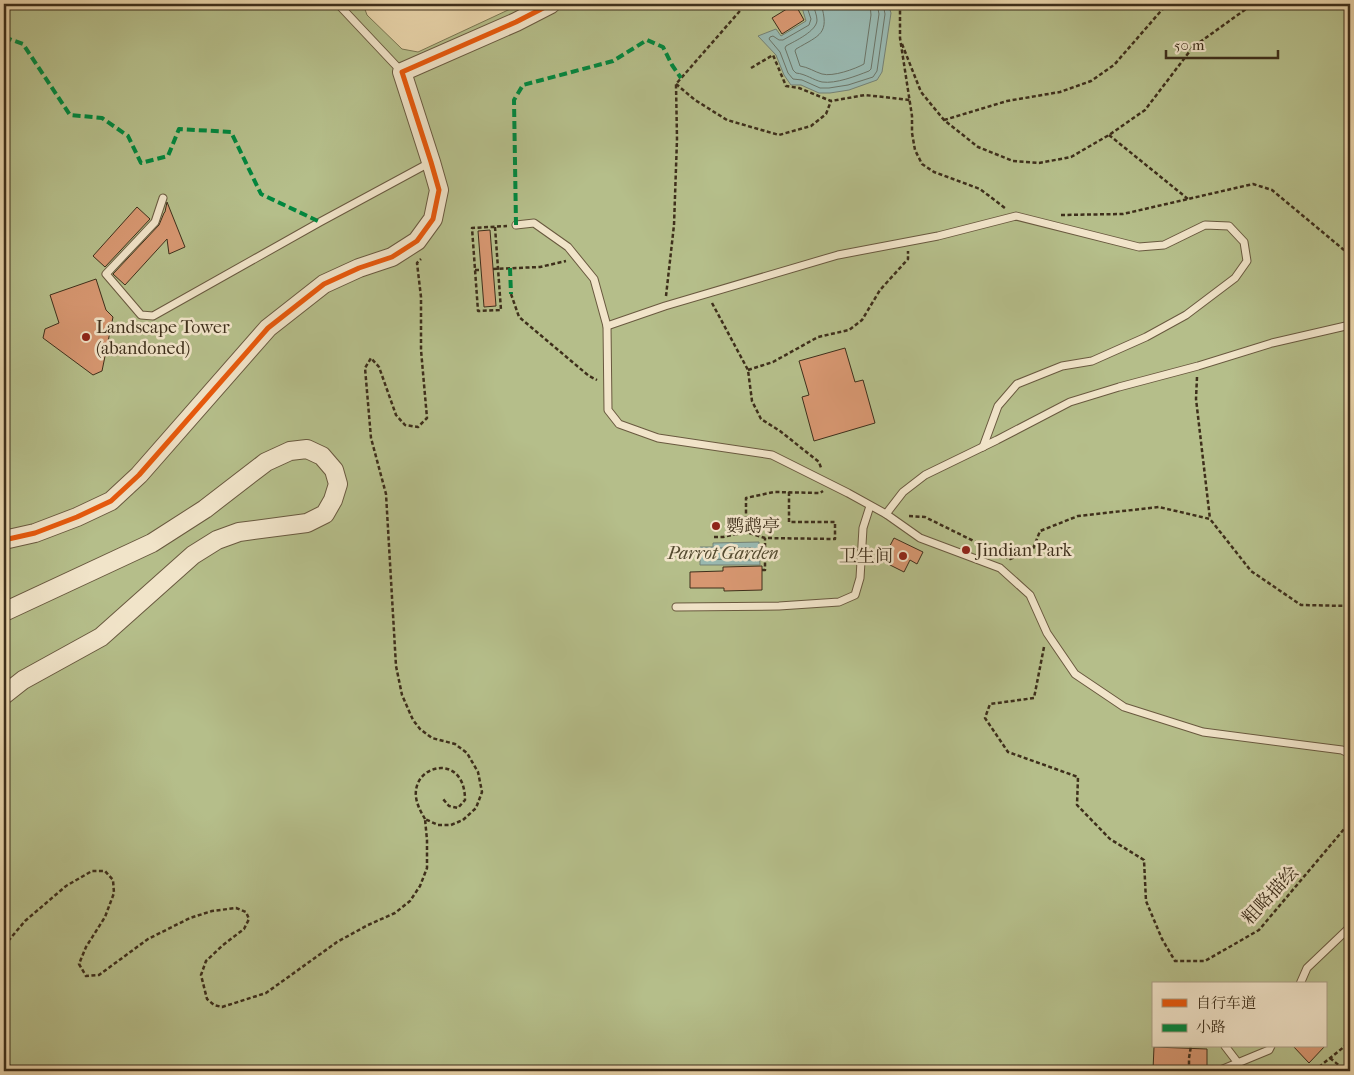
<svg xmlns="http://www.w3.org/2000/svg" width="1354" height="1075" viewBox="0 0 1354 1075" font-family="'IM FELL French Canon','Noto Serif SC',serif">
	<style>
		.green { fill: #b5be8a; stroke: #7a7652; fill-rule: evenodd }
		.water { fill: #99b8b0; stroke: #758174 }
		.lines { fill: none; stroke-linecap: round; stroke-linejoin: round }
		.shore { stroke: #6c7466; stroke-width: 1 }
		.building { fill: #d79771; stroke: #3e2f1b }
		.service-casing { stroke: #69593f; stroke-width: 9 }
		.tertiary-casing { stroke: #69593f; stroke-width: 20 }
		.path { stroke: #3e2f1b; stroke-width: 2.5; stroke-dasharray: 4 2.5; stroke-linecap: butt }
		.service { stroke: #f1e4c9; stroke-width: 7 }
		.tertiary { stroke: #f1e4c9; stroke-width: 18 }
		.quiet { stroke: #00873e; stroke-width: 4; stroke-dasharray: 8 4; stroke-linecap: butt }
		.cycleway-casing { stroke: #f1e4c9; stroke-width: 8 }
		.cycleway { stroke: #e8590c; stroke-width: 5 }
		.poi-dot { fill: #8f2418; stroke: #f1e4c9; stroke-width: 2 }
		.labels { text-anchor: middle; stroke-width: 5; stroke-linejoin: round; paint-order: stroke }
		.poi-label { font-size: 18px; fill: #3e2f1b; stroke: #f1e4c9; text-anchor: start }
		.park-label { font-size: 18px; font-style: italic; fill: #564c31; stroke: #f1e4c9 }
		.street-label { font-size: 18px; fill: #3e2f1b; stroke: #f1e4c9 }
	</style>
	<rect width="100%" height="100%" fill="#ead6ac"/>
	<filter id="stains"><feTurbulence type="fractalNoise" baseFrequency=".004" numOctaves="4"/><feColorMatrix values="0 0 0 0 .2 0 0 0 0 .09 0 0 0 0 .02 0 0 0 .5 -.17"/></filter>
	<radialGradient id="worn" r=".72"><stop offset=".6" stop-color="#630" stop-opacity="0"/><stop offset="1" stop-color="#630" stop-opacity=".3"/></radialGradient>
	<!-- green -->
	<path class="green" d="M4 4H363L367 15 402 49 418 52 521 4H1350V1071H4ZM1153 984H1325V1046H1153Z"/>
	<!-- water -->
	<g class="water">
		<polygon points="801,4 888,4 891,13 882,72 877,80 849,90 830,93 819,93 801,85 791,85 784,75 776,55 758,36 776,29 781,36 806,21"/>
		<polygon points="759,542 760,565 700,565 700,547 713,547 713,543"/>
	</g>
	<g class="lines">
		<!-- shore -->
		<g class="shore">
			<polyline points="806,4 811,19 809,25 783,40 779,40 773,36 770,37 769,39 780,52 788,73 793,79 802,80 820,88 829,88 848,85 873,77 877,71 885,14 883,4"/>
			<path d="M813 4C814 9 817 15 817 20 817 31 795 41 786 46L785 48 793 70 796 73C806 74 813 80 822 82 836 84 856 76 869 71L871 69 879 14 877 4"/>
			<path d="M821 4C830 34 820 35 796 49L795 51 800 66C808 67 815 72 822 74 833 77 855 69 864 64L871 15 870 4"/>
			<polygon points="719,548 753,548 754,550 754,558 752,560 706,559 706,553 714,552"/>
		</g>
	</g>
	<!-- building -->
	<g class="building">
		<polygon points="795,4 804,20 782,34 772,18"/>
		<polygon points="167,202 185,247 169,254 167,239 125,285 113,274 159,225 164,213 165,212"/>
		<polygon points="137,207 150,219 105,267 93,256"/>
		<polygon points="490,230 496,306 484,307 478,231"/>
		<polygon points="96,279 106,310 113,317 102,371 93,375 43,338 45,329 59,323 50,295"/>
		<polygon points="845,348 855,382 863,380 875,423 814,441 802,397 809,395 799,361"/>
		<polygon points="894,538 923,552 917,564 910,560 904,572 882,561"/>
		<polygon points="762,566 762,590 724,591 724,588 690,588 690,572 723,571 723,567"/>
		<polygon points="1293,1046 1325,1046 1309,1063"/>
		<polygon points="1154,1047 1207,1049 1207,1071 1153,1070"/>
	</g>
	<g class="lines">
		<defs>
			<g id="service">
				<polyline points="338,4 402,72"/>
				<polyline points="163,198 155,222 106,274 141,315 153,316 320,222 431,162"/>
				<polyline points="516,225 534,223 568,247 594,279 607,326 608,410 619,424 658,438 772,455 848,493 886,514 920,538 1000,568 1030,595 1047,633 1075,674 1124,707 1203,732 1342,750 1350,754"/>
				<polyline points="607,326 665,306 838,255 938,236 1016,216 1139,247 1164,245 1205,225 1229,226 1244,242 1247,261 1235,278 1186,315 1146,337 1092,361 1062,366 1017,384 998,406 983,447"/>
				<polyline points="886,514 903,492 925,475 997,440 1070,402 1119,387 1198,366 1272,343 1350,325"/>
				<polyline points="676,607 779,606 839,602 855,595 860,578 863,528 870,506"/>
				<polyline points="1300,984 1307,968 1350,927"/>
				<polyline points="1225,1046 1238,1063"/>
				<polyline points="1222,1071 1223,1069 1269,1050 1271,1046"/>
			</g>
			<g id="tertiary">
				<polyline points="4,540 35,533 77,517 111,501 139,475 268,328 324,284 359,268 392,257 417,241 433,219 439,190 431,162 402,72 516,22 551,4"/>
				<polyline points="4,612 152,543 205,509 266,462 290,451 307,449 322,456 334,470 338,484 333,500 325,514 307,523 239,532 217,540 193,555 101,637 23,680 4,695"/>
			</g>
		</defs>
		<!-- service casing -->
		<use href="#service" class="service-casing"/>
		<!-- tertiary casing -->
		<use href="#tertiary" class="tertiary-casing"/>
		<!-- path -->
		<g class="path">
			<polyline points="900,4 900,38 912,116 912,133 915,150 922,164 934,172 980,189 1005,208"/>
			<polyline points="902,44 921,92 944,120 978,147 1013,161 1039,163 1071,157 1109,135 1145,110 1193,47 1253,4"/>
			<polyline points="751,68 773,55 786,86 799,88 831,101 865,95 910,100"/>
			<polyline points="676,84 695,100 727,120 779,135 811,126 826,114 831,101"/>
			<polyline points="944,120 1007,101 1060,92 1091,81 1114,65 1167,4"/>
			<polyline points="1109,135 1188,199"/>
			<polyline points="1061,215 1123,214 1253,184 1272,190 1350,255"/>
			<polyline points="495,227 501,310 478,311 472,228 507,226"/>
			<polyline points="493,269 540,267 566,261"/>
			<polyline points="475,270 481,270"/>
			<polyline points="511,294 519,317 589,376 597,380"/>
			<polyline points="666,296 674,225 677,139 676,84 746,4"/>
			<polyline points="712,303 748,370 752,401 761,419 780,431 819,462 821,468"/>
			<polyline points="748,370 773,362 818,337 849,330 862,320 880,290 908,259 908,251"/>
			<polyline points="1197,377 1196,399 1210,519"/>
			<polyline points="789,492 789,522 835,522 835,539 765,538 746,532 746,498 774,492 820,493 823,491"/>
			<polyline points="909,516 925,517 1010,559 1033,549 1040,531 1078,516 1159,507 1210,519 1251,571 1301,605 1350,606"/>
			<polyline points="714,537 723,537 746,532"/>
			<polyline points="762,570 765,570 765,538"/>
			<polyline points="1044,647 1034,698 990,704 985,718 1008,752 1078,777 1077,805 1110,839 1144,860 1146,901 1162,939 1175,961 1205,961 1259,930 1350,822"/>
			<path d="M425 819C421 812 417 805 416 797 412 764 465 752 465 800L458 808 449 806 443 799"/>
			<polyline points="4,946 25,921 66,886 92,871 105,871 113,880 114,893 105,917 86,947 79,964 86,976 99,975 148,939 190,918 212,911 236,908 246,912 249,919 244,929 223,945 206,961 201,975 207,999 214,1005 222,1007 266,993 337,942 368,925 395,913 410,901 420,886 427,868 427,840 425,819 438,825 451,825 463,820 476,808 482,792 478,772 467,753 455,744 432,738 420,729 413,720 402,695 396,666 386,494 371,438 365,368 371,358 379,367 396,415 405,425 418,427 427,418 421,350 421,297 417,263 421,259"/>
			<polyline points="1330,1058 1346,1071"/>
			<polyline points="1189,1071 1189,1058 1191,1046"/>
			<polyline points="1314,1071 1350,1042"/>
		</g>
		<!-- service -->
		<use href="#service" class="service"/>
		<!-- tertiary -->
		<use href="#tertiary" class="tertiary"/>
		<!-- quiet -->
		<g class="quiet">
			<polyline points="4,37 23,44 70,115 102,118 128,136 141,163 168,156 179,129 231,132 261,194 320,222"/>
			<polyline points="516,225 514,100 523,85 613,61 647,40 663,47 672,65 681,78"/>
			<polyline points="510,268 511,294"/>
			<polyline points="4,1054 11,1071"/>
		</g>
		<defs>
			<polyline id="cycleway" points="4,540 35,533 77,517 111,501 139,475 268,328 324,284 359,268 392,257 417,241 433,219 439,190 431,162 402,72 516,22 551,4"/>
		</defs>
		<!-- cycleway casing -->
		<use href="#cycleway" class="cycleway-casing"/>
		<!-- cycleway -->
		<use href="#cycleway" class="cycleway"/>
	</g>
	<!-- markers -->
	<g class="poi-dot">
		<circle cx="86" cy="337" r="5"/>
		<circle cx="716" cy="526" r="5"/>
		<circle cx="966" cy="550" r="5"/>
		<circle cx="903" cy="556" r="5"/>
	</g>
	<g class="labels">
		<!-- poi labels -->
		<g class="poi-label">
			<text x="96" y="333">Landscape Tower<tspan x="96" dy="21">(abandoned)</tspan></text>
			<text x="726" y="532">鹦鹉亭</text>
			<text x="976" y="556">Jindian Park</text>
			<text x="893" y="562" text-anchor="end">卫生间</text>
		</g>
		<!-- park labels -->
		<g class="park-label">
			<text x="723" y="559">Parrot Garden</text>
		</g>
		<!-- street labels -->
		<g class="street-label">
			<text transform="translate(1270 895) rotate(-47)" y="6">粗略描绘</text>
		</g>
	</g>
	<!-- margin -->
	<rect width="1354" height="1075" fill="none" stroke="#ead6ac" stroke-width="20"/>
	<rect x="5" y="5" width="1344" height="1065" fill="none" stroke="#3e2f1b" stroke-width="2.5"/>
	<rect x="10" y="10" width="1334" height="1055" fill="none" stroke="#3e2f1b"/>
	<!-- legend -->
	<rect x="1152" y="982" width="175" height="65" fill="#f1e4c9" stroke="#a99c83"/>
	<rect x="1162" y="999" width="25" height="8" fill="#e8590c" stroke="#a99c83"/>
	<text x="1196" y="1008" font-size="15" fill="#3e2f1b">自行车道</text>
	<rect x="1162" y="1024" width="25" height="8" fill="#00873e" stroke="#a99c83"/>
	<text x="1196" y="1032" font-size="15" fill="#3e2f1b">小路</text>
	<!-- scale -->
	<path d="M1166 50v8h112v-8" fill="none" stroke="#3e2f1b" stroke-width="2.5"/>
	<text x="1174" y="50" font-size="15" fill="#3e2f1b" stroke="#f1e4c9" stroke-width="4" paint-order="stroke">50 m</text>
	<rect width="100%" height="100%" filter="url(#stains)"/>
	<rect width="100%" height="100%" fill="url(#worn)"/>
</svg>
